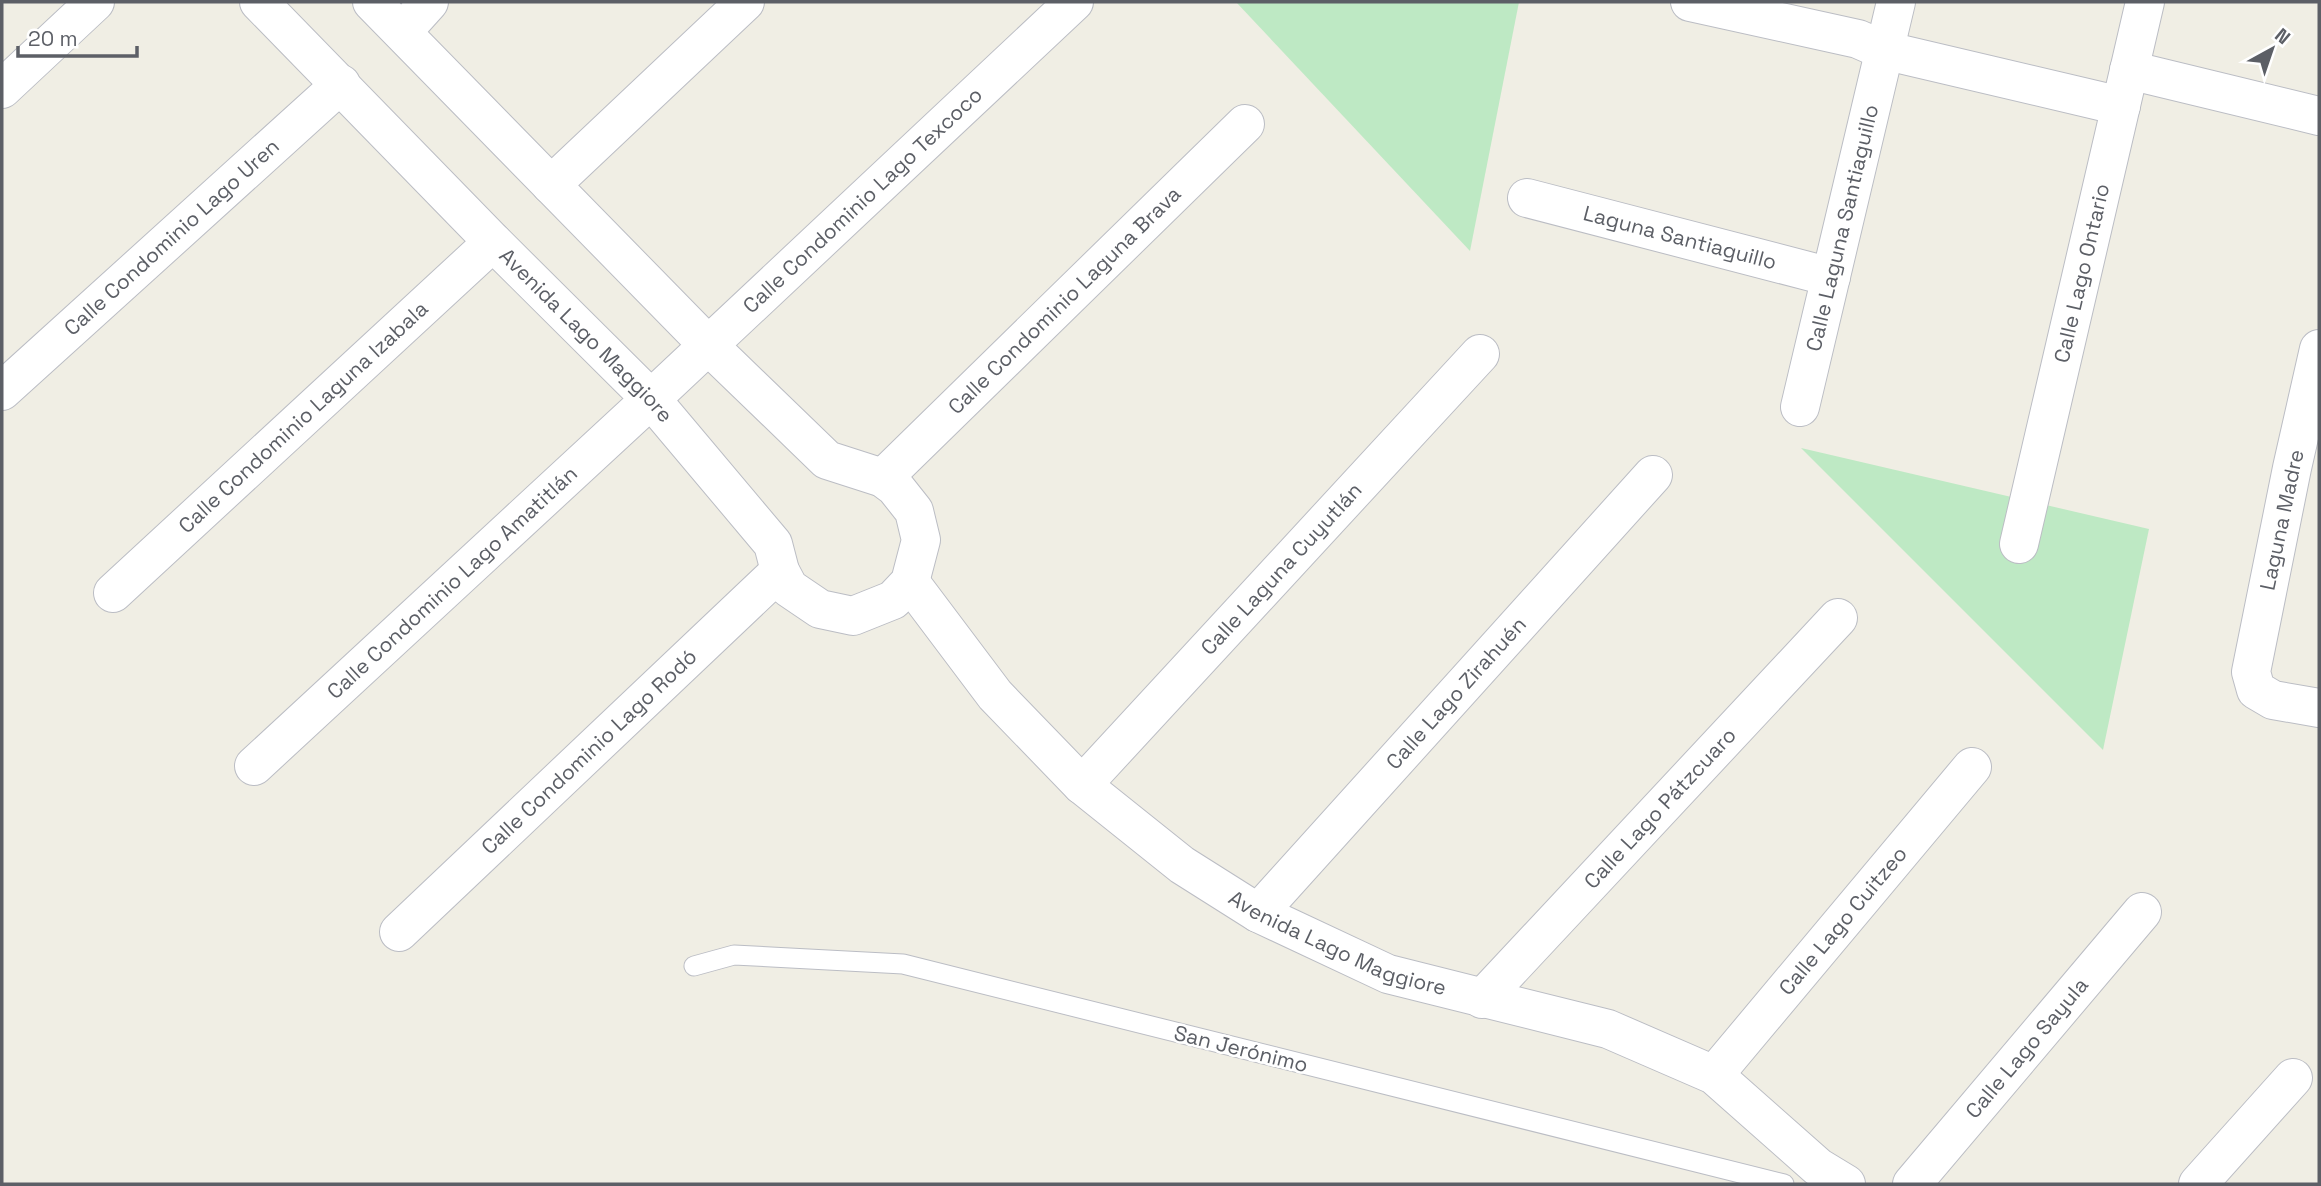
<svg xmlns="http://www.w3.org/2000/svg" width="2321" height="1186" viewBox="0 0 2321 1186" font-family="'Space Grotesk',sans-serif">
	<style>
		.green { fill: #bee9c4 }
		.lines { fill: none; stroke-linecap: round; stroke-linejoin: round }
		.lane-casing { stroke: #bbbdc4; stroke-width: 21 }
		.street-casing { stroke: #bbbdc4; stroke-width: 40 }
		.lane { stroke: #fff; stroke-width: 19 }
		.street { stroke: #fff; stroke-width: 38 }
		.labels { text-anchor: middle; stroke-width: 5; stroke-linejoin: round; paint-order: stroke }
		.street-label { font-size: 21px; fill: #5c5f66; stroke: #fff }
	</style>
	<rect width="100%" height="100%" fill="#f0eee4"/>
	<!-- green -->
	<g class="green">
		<polygon points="1236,2 1519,2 1470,251"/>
		<polygon points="1801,448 2149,529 2103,750"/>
	</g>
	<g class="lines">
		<defs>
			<polyline id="lane" points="694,966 734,955 903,964 1784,1184"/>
			<g id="street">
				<path id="s1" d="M259 2 493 242 651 399 773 544 780 571 789 588 820 609 853 616 893 600 910 582 921 540 914 511 895 487 883 478 827 460 708 345 372 2"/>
				<polyline points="1690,2 1858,39 1883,50 2121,106"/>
				<polyline points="402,32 429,2"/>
				<polyline points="2129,70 2319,116"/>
				<polyline points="2,89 95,2"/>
				<polyline points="551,185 745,2"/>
				<path id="s2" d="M1527 198 1831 277"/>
				<polyline points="2319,349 2292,468 2251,672 2256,690 2273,700 2319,708"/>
				<path id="s3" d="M2 391 341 84"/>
				<path id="s4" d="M1800 407 1896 2"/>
				<path id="s5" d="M883 478 1245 124"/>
				<path id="s6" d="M2019 544 2145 2"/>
				<path id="s7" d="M910 582 995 695 1082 785 1182 865 1258 913 1388 974 1608 1029 1714 1075 1818 1167 1846 1184"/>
				<path id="s8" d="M113 593 493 242"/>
				<path id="s9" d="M254 766 651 399 1074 2"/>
				<path id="s10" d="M1082 785 1480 354"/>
				<path id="s11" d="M1258 913 1653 475"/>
				<path id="s12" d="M399 932 780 571"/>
				<path id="s13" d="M1482 999 1838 618"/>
				<path id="s14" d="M1714 1075 1972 767"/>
				<path id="s15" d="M1912 1184 2142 912"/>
				<polyline points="2198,1184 2293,1078"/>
			</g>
		</defs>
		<!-- lane casing -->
		<use href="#lane" class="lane-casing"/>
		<!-- street casing -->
		<use href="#street" class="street-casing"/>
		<!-- lane -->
		<use href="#lane" class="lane"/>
		<!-- street -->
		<use href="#street" class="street"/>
	</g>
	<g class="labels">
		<!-- street labels -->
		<g class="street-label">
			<text dy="7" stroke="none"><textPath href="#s9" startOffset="831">Calle Condominio Lago Texcoco</textPath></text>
			<text dy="7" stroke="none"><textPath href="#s4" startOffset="184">Calle Laguna Santiaguillo</textPath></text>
			<text dy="7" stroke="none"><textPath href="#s2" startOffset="158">Laguna Santiaguillo</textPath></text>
			<text dy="7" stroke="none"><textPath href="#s3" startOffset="229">Calle Condominio Lago Uren</textPath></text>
			<text dy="7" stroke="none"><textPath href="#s6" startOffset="278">Calle Lago Ontario</textPath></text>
			<text dy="7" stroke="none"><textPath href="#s5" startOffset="254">Calle Condominio Laguna Brava</textPath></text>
			<text dy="7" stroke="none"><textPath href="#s1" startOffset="467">Avenida Lago Maggiore</textPath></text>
			<text dy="7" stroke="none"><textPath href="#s8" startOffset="259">Calle Condominio Laguna Izabala</textPath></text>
			<text transform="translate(2282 520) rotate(-78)" y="7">Laguna Madre</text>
			<text dy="7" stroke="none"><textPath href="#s10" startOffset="294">Calle Laguna Cuyutlán</textPath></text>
			<text dy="7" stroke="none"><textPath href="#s9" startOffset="270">Calle Condominio Lago Amatitlán</textPath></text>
			<text dy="7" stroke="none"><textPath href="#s11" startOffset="296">Calle Lago Zirahuén</textPath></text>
			<text dy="7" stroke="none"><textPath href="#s12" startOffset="262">Calle Condominio Lago Rodó</textPath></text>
			<text dy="7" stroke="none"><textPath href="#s13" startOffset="261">Calle Lago Pátzcuaro</textPath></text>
			<text dy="7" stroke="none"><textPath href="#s14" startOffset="201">Calle Lago Cuitzeo</textPath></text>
			<text dy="7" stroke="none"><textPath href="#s7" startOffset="570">Avenida Lago Maggiore</textPath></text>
			<text dy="7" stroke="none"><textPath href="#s15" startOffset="178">Calle Lago Sayula</textPath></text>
			<text transform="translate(1241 1049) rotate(14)" y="7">San Jerónimo</text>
		</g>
	</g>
	<!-- border -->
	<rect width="2321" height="1186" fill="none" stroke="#5c5f66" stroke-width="7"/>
	<!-- north arrow -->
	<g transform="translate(2272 49) rotate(40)" stroke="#ffffff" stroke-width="5" paint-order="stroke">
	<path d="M0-5L12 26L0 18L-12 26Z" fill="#5c5f66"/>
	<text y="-10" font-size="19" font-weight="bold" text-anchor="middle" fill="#5c5f66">N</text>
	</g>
	<!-- scale -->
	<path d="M18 46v10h119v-10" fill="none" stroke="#5c5f66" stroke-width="3.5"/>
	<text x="28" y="46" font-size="21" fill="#5c5f66" stroke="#ffffff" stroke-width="5" paint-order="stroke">20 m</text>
</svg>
